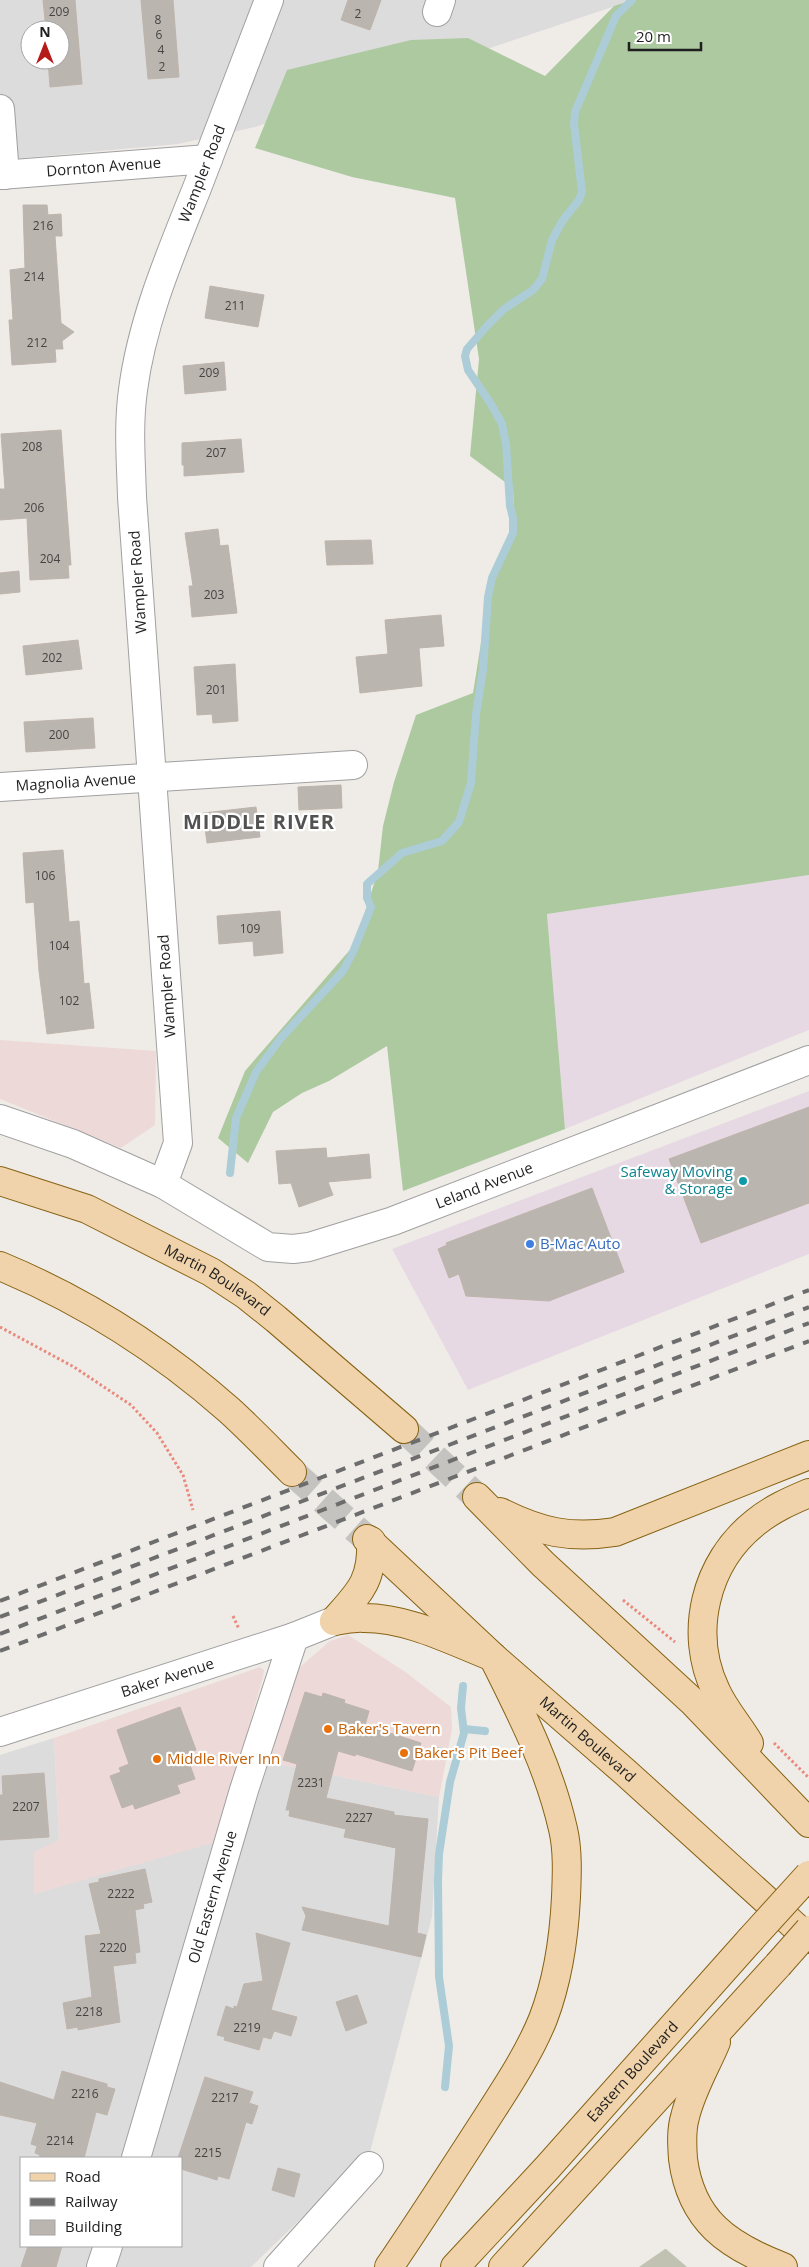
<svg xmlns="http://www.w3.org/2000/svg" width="809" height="2267" viewBox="0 0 809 2267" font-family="'Open Sans',sans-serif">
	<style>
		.residential { fill: #dddcdc; fill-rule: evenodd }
		.commercial { fill: #edd9d8 }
		.industrial { fill: #e7d9e4 }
		.construction { fill: #c2c2b3 }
		.forest { fill: #acc9a0 }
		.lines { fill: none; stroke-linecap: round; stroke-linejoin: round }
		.stream { stroke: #accdd7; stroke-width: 8 }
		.building { fill: #bbb5b0; stroke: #beb4ab }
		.major-tunnel { stroke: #c5c3bf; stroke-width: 28; stroke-dasharray: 28 14; stroke-linecap: butt }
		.minor-casing { stroke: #a0a0a0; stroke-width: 30 }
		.major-casing { stroke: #876213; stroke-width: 30 }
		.path { stroke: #e98a7d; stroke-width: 3; stroke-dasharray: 2.5 2.5; stroke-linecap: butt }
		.minor { stroke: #fff; stroke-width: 28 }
		.major { stroke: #f0d3aa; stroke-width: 28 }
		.rail { stroke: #6d6d6d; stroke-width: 4; stroke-dasharray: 10 10; stroke-linecap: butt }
		.major-bridge-casing { stroke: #876213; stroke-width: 30; stroke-linecap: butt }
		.major-bridge { stroke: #f0d3aa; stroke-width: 28 }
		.culture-dot { fill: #0f9aa8; stroke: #fff; stroke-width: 2 }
		.shop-dot { fill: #3f7fe0; stroke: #fff; stroke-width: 2 }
		.food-dot { fill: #e8710a; stroke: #fff; stroke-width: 2 }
		.labels { text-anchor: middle; stroke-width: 4.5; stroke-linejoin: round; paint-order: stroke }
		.number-label { font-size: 12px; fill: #464443 }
		.street-label { font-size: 15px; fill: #1f1f1f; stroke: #fff }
		.culture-label { font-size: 15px; fill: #0d838f; stroke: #fff; text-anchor: end }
		.shop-label { font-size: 15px; fill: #366cbe; stroke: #fff; text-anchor: start }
		.food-label { font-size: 15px; fill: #c56008; stroke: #fff; text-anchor: start }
		.district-label { font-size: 20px; font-weight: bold; letter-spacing: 1px; fill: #525252; stroke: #fff }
	</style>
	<rect width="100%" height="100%" fill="#efece7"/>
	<!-- residential -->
	<g class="residential">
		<path d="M0 0H633L255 127 178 144 0 160ZM30 30H60V60H30Z"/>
		<path d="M54 1738 59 1840 34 1894 247 1830 269 1762 439 1797 432 1917 370 2152 251 2267H0V1755ZM21 2158H181V2246H21Z"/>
	</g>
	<!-- commercial -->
	<g class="commercial">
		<polygon points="0,1040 156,1051 155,1125 121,1148 0,1099"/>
		<polygon points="348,1635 404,1671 451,1707 452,1729 439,1797 269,1762 299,1668 330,1641"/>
		<polygon points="260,1667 264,1670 263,1677 216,1842 34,1894 34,1852 59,1840 54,1738"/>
	</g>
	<!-- industrial -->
	<g class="industrial">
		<polygon points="809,875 809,1030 565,1129 547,914"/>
		<polygon points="809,1091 809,1254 468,1390 392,1249"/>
	</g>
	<!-- construction -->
	<polygon class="construction" points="666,2249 687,2267 639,2267 665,2249"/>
	<!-- forest -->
	<polygon class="forest" points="633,0 809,0 809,875 547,914 565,1129 403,1191 387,1046 329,1081 302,1093 273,1112 248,1163 218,1138 245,1071 355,944 378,871 383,826 394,782 416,715 473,693 492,574 515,532 513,488 470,456 479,359 455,198 352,177 255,148 287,70 411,40 468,38 545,76 614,6"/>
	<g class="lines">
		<!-- stream -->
		<g class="stream">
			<polyline points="230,1173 236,1118 256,1072 281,1038 343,971 353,952 371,907 367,898 367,884 402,853 442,841 459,822 471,783 476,714 483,670 488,597 492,578 513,533 513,518 510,506 506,444 502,424 491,404 468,370 465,356 467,349 487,326 504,309 533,290 542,279 552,240 563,220 579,200 582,192 574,124 575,112 616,16 632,0"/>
			<polyline points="464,1729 485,1731"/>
			<polyline points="438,1751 456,1757"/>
			<polyline points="445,2087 449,2046 439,1977 438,1880 439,1854 450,1782 464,1733 461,1708 463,1686"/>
		</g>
	</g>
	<!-- building -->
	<g class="building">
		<polygon points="43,0 75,0 82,84 50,87 48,60 60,60 60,30 46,30"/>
		<polygon points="141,0 173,0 179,77 148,79"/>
		<polygon points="348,0 381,0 370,30 341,20"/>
		<polygon points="23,205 47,205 48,215 61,214 62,236 55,236 61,323 74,332 62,341 63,349 55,349 56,362 12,365 9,320 13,320 10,270 25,268"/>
		<polygon points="210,286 264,295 258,327 205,318"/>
		<polygon points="224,362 226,390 185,394 183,366"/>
		<polygon points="61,430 71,565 68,565 69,578 30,580 27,518 0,520 0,489 5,489 1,434"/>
		<polygon points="241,439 244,472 184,476 184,465 182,465 182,443"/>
		<polygon points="218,529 220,546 228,545 237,613 192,617 189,586 193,586 185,533"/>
		<polygon points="371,540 373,564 327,565 325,541"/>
		<polygon points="19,571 20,592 0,594 0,573"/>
		<polygon points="441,615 444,646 419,648 422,686 360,693 356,657 388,654 385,620"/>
		<polygon points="78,640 82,669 26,675 23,646"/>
		<polygon points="235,664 238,721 213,723 212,714 197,715 194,667"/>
		<polygon points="93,718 95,748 26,752 24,722"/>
		<polygon points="341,785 342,808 299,810 298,787"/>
		<polygon points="256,807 260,837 207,843 203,813"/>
		<polygon points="63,850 69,922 79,921 84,984 89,983 94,1028 47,1034 39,971 34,902 26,903 23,853"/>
		<polygon points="280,911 283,953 254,956 253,941 219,944 217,916"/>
		<polygon points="809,1107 809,1203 701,1243 669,1159"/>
		<polygon points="326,1148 327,1158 369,1154 371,1178 328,1182 333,1195 299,1207 291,1183 279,1184 276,1151"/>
		<polygon points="592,1188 624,1272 549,1301 466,1296 459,1274 449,1278 438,1249 447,1245 446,1243"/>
		<polygon points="305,1692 322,1697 323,1693 345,1700 344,1703 369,1711 365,1725 421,1743 412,1771 356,1754 355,1756 338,1751 326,1798 394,1812 394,1815 428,1819 417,1933 426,1935 421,1957 302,1930 306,1916 302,1907 389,1926 396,1848 344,1837 346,1829 289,1816 290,1810 286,1810 297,1764 283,1760"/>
		<polygon points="180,1707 196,1750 186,1754 195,1779 177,1785 180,1793 135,1809 133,1804 122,1808 110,1776 121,1772 119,1768 129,1764 117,1730"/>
		<polygon points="44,1773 49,1837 0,1840 0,1795 3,1795 2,1776"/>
		<polygon points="145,1869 152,1902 143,1904 144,1908 135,1910 140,1952 135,1953 136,1963 113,1966 120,2022 78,2030 78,2027 67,2029 63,2003 92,1997 85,1936 101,1934 89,1884 99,1882 99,1879"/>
		<polygon points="256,1933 290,1943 271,2010 297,2017 291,2036 274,2031 271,2039 263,2037 259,2050 224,2040 225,2037 217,2035 226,2006 234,2009 234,2006 237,2007 244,1984 263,1981"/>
		<polygon points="357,1995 367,2023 346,2031 336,2002"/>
		<polygon points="62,2071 107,2084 107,2087 115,2089 107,2115 96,2112 84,2158 39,2158 40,2155 35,2153 37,2146 31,2144 37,2123 0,2115 0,2082 54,2100"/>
		<polygon points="205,2077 253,2092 249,2103 258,2106 252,2124 246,2122 229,2179 218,2176 217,2180 181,2169 181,2158 178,2158"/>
		<polygon points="278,2168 300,2174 294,2197 272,2190"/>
		<polygon points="28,2246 62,2246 56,2267 21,2267"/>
	</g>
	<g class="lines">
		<!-- major-tunnel -->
		<g class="major-tunnel">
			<polyline points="404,1429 477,1497"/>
			<polyline points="292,1472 367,1539"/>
		</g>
		<defs>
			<g id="minor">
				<polyline points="437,12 441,0"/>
				<polyline points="0,109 5,175"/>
				<path id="s1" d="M0 175 208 159"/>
				<path id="s2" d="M0 787 353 765"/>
				<path id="s3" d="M0 1119 73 1144 163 1184 268 1247 293 1249 309 1247 393 1221 809 1060"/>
				<path id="s4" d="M163 1184 178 1143 132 497C131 461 128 426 133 390 142 320 171 253 197 188 221 125 245 63 269 0"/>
				<path id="s5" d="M0 1732 294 1637 334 1621"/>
				<path id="s6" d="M136 2158 244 1790 294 1637"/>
				<polyline points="101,2267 108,2246"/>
				<polyline points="278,2267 369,2166"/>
			</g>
			<g id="major">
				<path id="s7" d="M0 1181 87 1209 211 1272 246 1295 276 1319 404 1429"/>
				<path d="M0 1266C84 1301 161 1350 229 1410 251 1430 271 1451 292 1472"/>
				<polyline points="477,1497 543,1564 694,1703 809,1823"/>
				<path d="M500 1512C540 1532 570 1539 615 1532L809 1455"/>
				<path id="s8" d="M367 1539 493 1657 625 1772 809 1939"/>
				<path d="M334 1621C344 1620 354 1617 364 1618 409 1618 452 1641 493 1657 521 1713 549 1767 563 1829 568 1850 567 1874 566 1897 564 1938 558 1980 543 2019 528 2056 504 2091 483 2124 452 2172 421 2220 389 2267"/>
				<path d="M334 1621C359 1593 373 1581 371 1541"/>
				<path d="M749 1743C739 1726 724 1709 716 1691 688 1633 705 1562 756 1522 772 1509 790 1501 809 1493"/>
				<path d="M716 2042C706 2066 691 2091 685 2117 681 2130 682 2145 683 2159 691 2221 728 2246 783 2267"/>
				<path id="s9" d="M455 2267 547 2168 750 1940"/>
				<polyline points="503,2267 778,1965"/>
			</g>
		</defs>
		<!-- minor casing -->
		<use href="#minor" class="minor-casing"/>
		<!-- major casing -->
		<use href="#major" class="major-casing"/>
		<!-- path -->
		<g class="path">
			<polyline points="0,1327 74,1367 131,1405 157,1433 183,1475 193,1510"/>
			<polyline points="623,1600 675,1642"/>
			<polyline points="233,1616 239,1629"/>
			<polyline points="774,1743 809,1778"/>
		</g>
		<!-- minor -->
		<use href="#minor" class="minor"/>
		<!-- major -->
		<use href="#major" class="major"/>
		<!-- rail -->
		<g class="rail">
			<polyline points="0,1601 809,1290"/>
			<polyline points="0,1617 809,1307"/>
			<polyline points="0,1634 809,1323"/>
			<polyline points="0,1651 809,1341"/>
		</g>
		<defs>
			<g id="major-bridge">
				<polyline points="750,1940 809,1875"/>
				<polyline points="778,1965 809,1930"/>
			</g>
		</defs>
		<!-- major-bridge casing -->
		<use href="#major-bridge" class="major-bridge-casing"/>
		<!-- major-bridge -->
		<use href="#major-bridge" class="major-bridge"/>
	</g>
	<!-- markers -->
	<circle class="culture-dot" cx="743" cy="1181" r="5"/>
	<circle class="shop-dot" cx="530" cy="1244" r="5"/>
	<g class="food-dot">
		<circle cx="328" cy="1729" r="5"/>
		<circle cx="404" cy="1753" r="5"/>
		<circle cx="157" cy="1759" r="5"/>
	</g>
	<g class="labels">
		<!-- number labels -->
		<g class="number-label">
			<text x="59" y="16">209</text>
			<text x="358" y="18">2</text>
			<text x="158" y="24">8</text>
			<text x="159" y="39">6</text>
			<text x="161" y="54">4</text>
			<text x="162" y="71">2</text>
			<text x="43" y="230">216</text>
			<text x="34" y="281">214</text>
			<text x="235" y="310">211</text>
			<text x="37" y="347">212</text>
			<text x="209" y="377">209</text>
			<text x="32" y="451">208</text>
			<text x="216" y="457">207</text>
			<text x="34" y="512">206</text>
			<text x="50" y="563">204</text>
			<text x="214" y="599">203</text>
			<text x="52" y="662">202</text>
			<text x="216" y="694">201</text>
			<text x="59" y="739">200</text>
			<text x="45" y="880">106</text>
			<text x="250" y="933">109</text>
			<text x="59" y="950">104</text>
			<text x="69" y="1005">102</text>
			<text x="311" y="1787">2231</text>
			<text x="26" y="1811">2207</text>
			<text x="359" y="1822">2227</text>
			<text x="121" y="1898">2222</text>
			<text x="113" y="1952">2220</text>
			<text x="89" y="2016">2218</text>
			<text x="247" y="2032">2219</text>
			<text x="85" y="2098">2216</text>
			<text x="225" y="2102">2217</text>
			<text x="60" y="2145">2214</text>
			<text x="208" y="2157">2215</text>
		</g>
		<!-- street labels -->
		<g class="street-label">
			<text dy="5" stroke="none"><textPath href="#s1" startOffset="104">Dornton Avenue</textPath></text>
			<text dy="5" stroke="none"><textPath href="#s4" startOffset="1026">Wampler Road</textPath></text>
			<text transform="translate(138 582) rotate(-94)" y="5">Wampler Road</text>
			<text dy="5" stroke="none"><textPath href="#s2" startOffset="76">Magnolia Avenue</textPath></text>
			<text transform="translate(167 986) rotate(-94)" y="5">Wampler Road</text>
			<text dy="5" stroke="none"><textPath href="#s3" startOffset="525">Leland Avenue</textPath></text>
			<text dy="5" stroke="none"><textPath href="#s7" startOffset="240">Martin Boulevard</textPath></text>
			<text dy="5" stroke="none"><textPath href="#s5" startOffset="176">Baker Avenue</textPath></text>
			<text dy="5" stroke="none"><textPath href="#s8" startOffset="298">Martin Boulevard</textPath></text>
			<text dy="5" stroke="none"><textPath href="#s6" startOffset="272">Old Eastern Avenue</textPath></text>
			<text dy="5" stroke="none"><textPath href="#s9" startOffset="264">Eastern Boulevard</textPath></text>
		</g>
		<!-- culture labels -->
		<g class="culture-label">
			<text x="733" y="1177">Safeway Moving<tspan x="733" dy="17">&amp; Storage</tspan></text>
		</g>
		<!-- shop labels -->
		<g class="shop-label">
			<text x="540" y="1249">B-Mac Auto</text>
		</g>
		<!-- food labels -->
		<g class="food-label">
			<text x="338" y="1734">Baker's Tavern</text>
			<text x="414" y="1758">Baker's Pit Beef</text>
			<text x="167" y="1764">Middle River Inn</text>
		</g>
		<!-- district labels -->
		<g class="district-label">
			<text x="259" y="829">MIDDLE RIVER</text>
		</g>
	</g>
	<!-- legend -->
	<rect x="20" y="2157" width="162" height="90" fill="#ffffff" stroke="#a5a5a5"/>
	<rect x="30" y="2173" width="25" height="8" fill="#f0d3aa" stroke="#a5a5a5"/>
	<text x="65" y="2182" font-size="15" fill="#1f1f1f">Road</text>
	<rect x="30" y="2198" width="25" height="8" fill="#6d6d6d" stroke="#a5a5a5"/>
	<text x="65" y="2207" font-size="15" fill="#1f1f1f">Railway</text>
	<rect x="30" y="2220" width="25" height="15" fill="#bbb5b0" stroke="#a5a5a5"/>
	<text x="65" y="2232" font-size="15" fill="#1f1f1f">Building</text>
	<!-- north arrow -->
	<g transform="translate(45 45)"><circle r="24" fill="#ffffff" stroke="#a5a5a5"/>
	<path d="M0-4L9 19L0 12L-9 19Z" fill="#b51b19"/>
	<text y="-8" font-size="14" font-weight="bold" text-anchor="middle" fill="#1f1f1f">N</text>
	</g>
	<!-- scale -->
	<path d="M629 42v8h72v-8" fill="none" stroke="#1f1f1f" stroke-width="2.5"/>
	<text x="636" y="42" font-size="15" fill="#1f1f1f" stroke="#ffffff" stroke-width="4" paint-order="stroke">20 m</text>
</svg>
